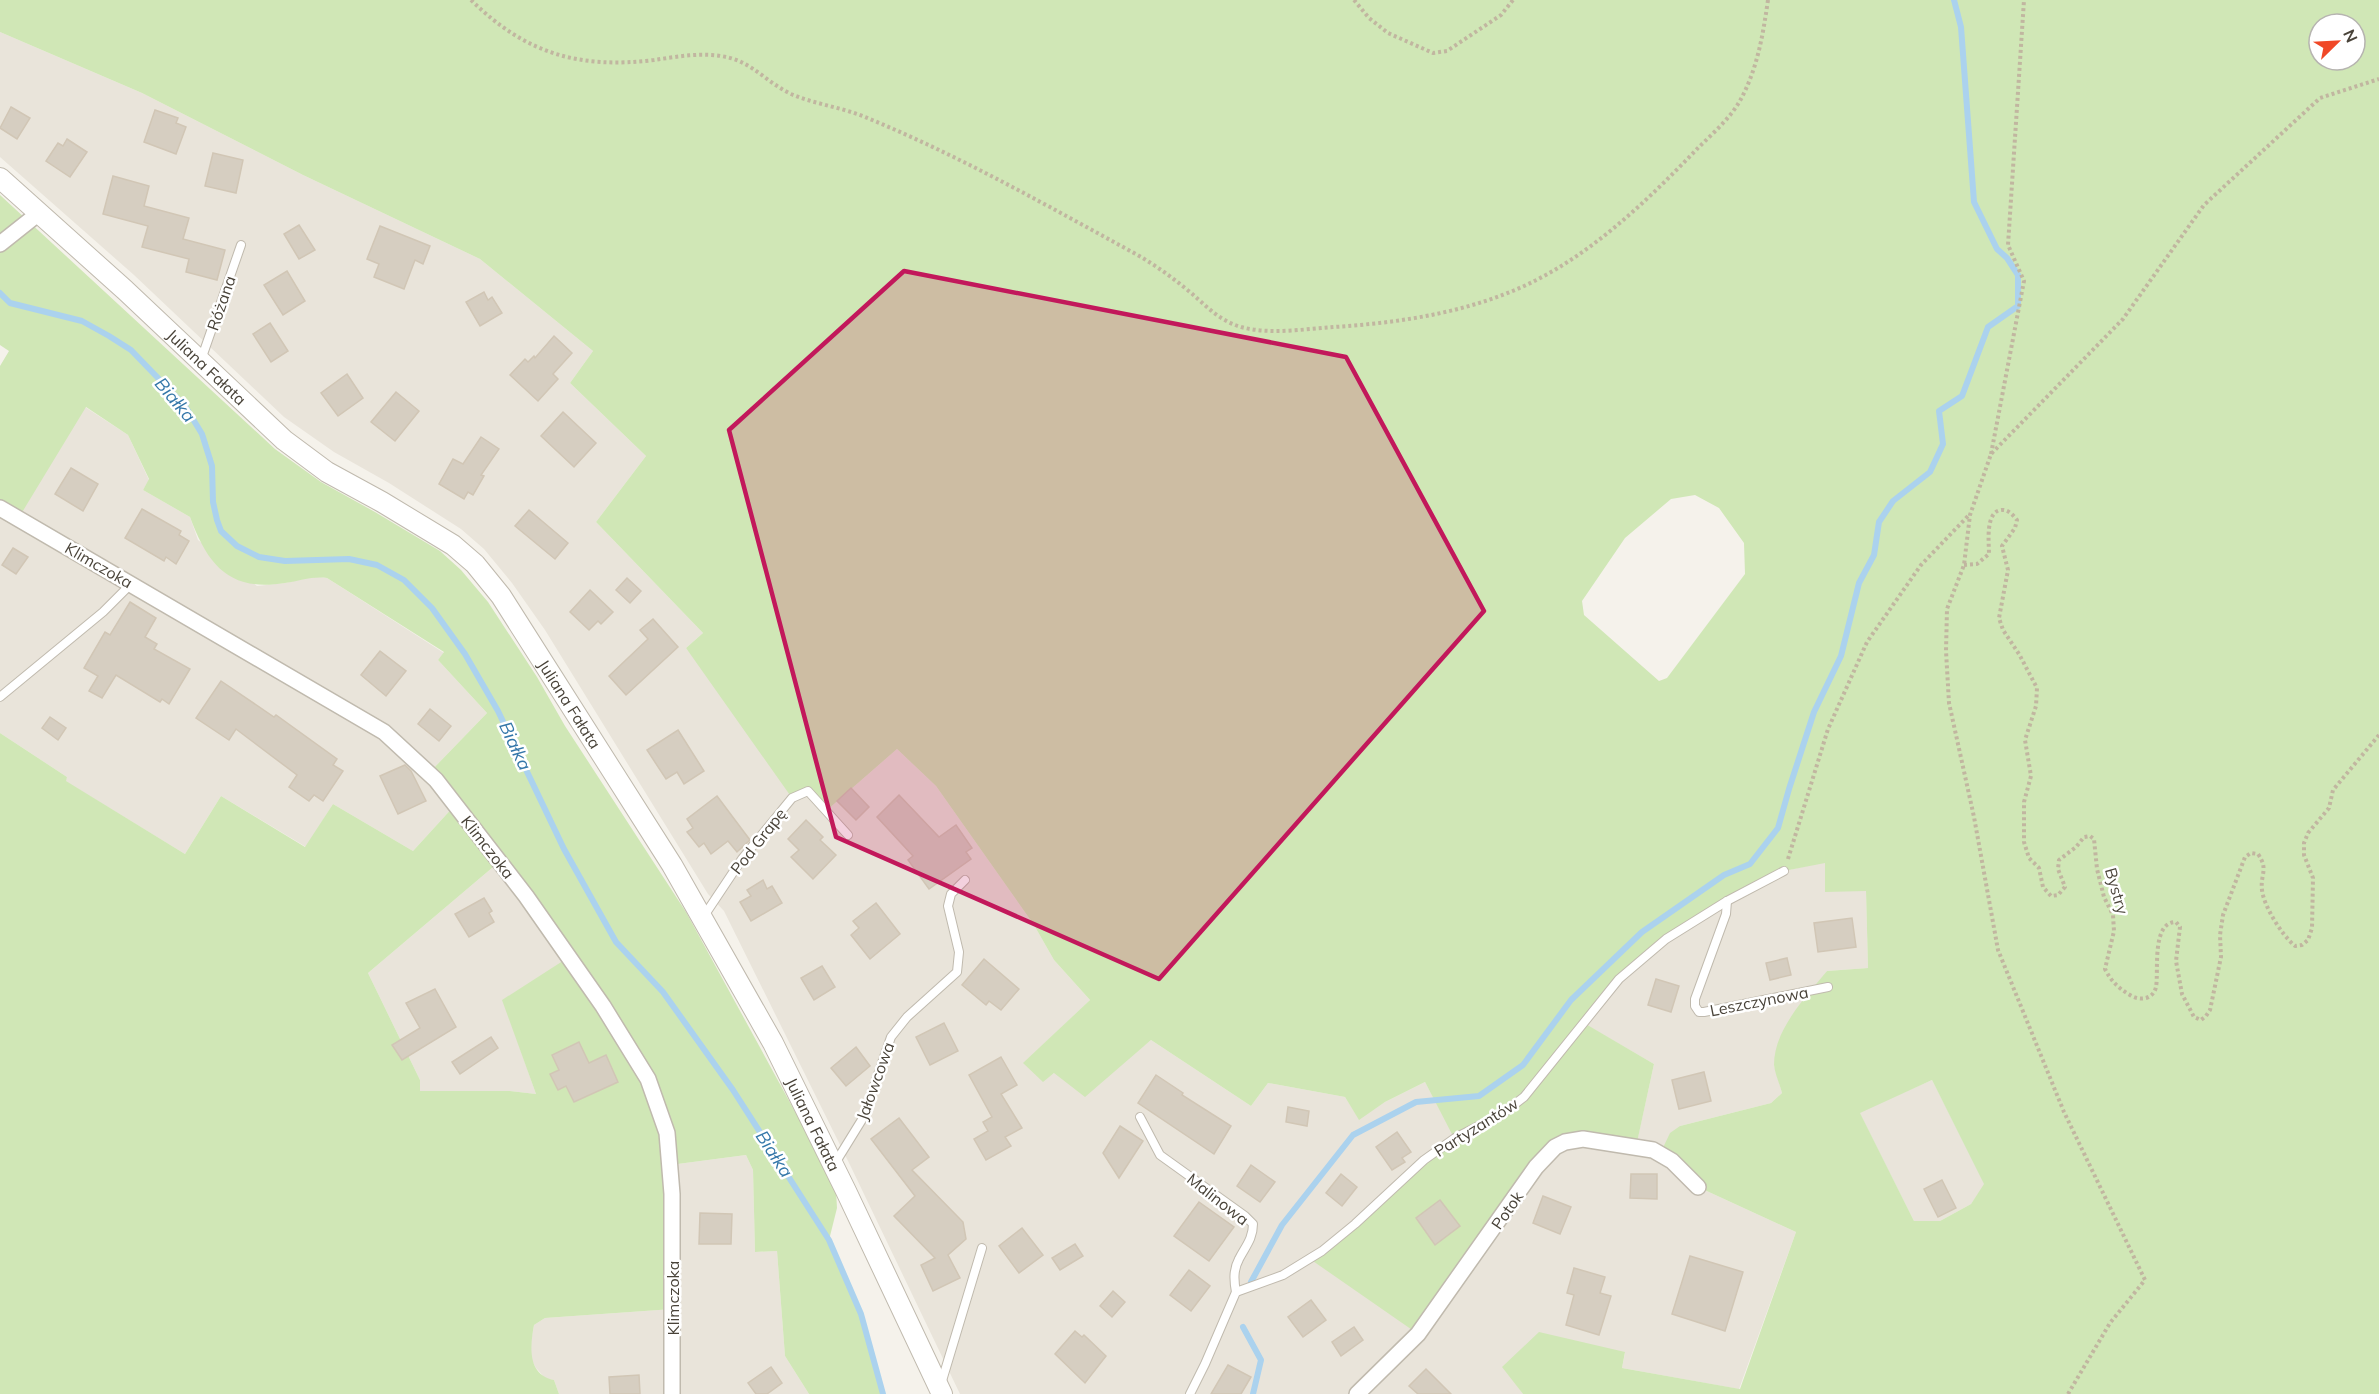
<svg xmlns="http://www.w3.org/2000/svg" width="2379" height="1394" viewBox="0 0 2379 1394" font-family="Mulish,sans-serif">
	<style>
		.residential { fill: #e9e4da }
		.green { fill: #d0e7b6; fill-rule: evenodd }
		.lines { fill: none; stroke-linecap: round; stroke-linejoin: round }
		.stream { stroke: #abd2ee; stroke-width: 6 }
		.building { fill: #d6cec1; stroke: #d1c6b5; stroke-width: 1.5 }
		.service-casing { stroke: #c0baae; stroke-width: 10 }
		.minor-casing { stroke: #c0baae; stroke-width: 18 }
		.tertiary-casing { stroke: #c0baae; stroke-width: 22 }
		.path { stroke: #c1b6a0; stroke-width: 4; stroke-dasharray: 3 3; stroke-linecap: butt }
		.service { stroke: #fff; stroke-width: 8 }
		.minor { stroke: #fff; stroke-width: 15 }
		.tertiary { stroke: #fff; stroke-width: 20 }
		.marked { fill: #c2185b; fill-opacity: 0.2; stroke: #c2185b; stroke-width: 4.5; stroke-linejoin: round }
		.labels { text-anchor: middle; stroke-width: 5; stroke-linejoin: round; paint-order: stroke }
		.street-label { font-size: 16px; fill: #494339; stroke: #fff }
		.water-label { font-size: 18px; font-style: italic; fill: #3477a9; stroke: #fff }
	</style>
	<rect width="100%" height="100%" fill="#f5f2eb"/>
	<!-- residential -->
	<g class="residential">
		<polygon points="0,32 142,93 303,175 480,259 593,351 570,383 646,456 596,522 703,633 686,648 826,811 897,749 936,786 1034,925 1054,960 1090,1000 1024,1063 1043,1081 1054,1073 1136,1052 1151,1040 1251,1106 1268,1083 1345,1097 1359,1119 1385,1102 1425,1082 1455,1138 1536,1167 1565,1142 1636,1146 1654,1064 1583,1023 1619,979 1666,939 1784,871 1825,862 1866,890 1868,968 1827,971 1774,1065 1782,1093 1771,1103 1680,1126 1698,1187 1796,1232 1739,1389 1622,1368 1625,1353 1503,1366 1523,1394 960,1394 851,1167 724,911 708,894 545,630 512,583 484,549 461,529 389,483 334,452 284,417 134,275 0,157"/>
		<polygon points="85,407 128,435 149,480 143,490 190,517 198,540 257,586 285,583 314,576 327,578 444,653 438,660 487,713 429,773 455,805 413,851 333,804 306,847 221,796 185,854 65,781 67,777 0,733 0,508"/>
		<polygon points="499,862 569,958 503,1000 536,1094 510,1091 419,1091 420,1080 368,973"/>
		<polygon points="1932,1080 1985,1184 1971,1204 1940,1221 1914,1221 1859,1112"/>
		<polygon points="746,1155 753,1170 755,1252 777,1251 785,1356 809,1394 559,1394 554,1380 546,1379 536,1368 531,1359 530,1347 534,1325 545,1318 673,1309 670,1165"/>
	</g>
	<!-- green -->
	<g class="green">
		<path d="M0 0H2379V1394H1523L1502 1367 1539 1332 1625 1352 1622 1368 1740 1389 1796 1232 1698 1187 1660 1154 1670 1133 1680 1126 1771 1103 1782 1093C1780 1085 1775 1074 1774 1065 1774 1029 1806 997 1827 971L1868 968 1866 891 1825 892V863L1784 871 1666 939 1619 979 1584 1023 1654 1064 1636 1147 1615 1145 1555 1147 1418 1334 1310 1259 1454 1138 1425 1082 1385 1102 1359 1120 1345 1097 1268 1083 1251 1106 1151 1040 1085 1097 1054 1073 1043 1082 1023 1063 1090 1000 1054 960 1034 925 936 786 897 749 826 811 808 791 792 798 686 648 703 633 596 522 646 456 570 383 593 351 480 259 303 175 142 93 0 32ZM2319 24H2355V60H2319ZM1695 495 1719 508 1744 543 1745 574 1667 678 1659 681 1584 615 1582 601 1625 538 1671 499ZM1932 1080 1984 1184 1971 1204 1940 1221H1914L1860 1113Z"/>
		<path d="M0 195 275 449 321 482 375 512 440 551 461 570 488 602 537 677 565 726 686 912 828 1172 836 1190 837 1208 829 1240 861 1314 883 1394H809L785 1356 777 1251 755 1252 753 1170 746 1155 670 1165 673 1309 545 1318 534 1325C530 1346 527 1375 554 1380L559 1394H0V733L67 777 66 781 185 854 221 796 305 847 333 804 413 851 455 805 429 773 487 713 438 660 444 652 327 578C312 576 300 581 285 583 230 592 208 566 190 517L143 490 149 479 128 435 86 407 18 519 0 508V366L9 351 0 345ZM499 862 569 957 502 1000 536 1094 510 1091H420V1080L368 973Z"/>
	</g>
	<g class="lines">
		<!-- stream -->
		<g class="stream">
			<polyline points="0,293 10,303 82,321 109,336 131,350 185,406 202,434 212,466 213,502 217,520 221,531 237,546 259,557 285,561 349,559 377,565 404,580 432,608 465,654 498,711 564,849 616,942 663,992 733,1090 829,1240 861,1314 883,1394"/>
			<polyline points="1251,1282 1282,1225 1353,1135 1416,1102 1479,1096 1523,1065 1571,1000 1642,932 1724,875 1750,864 1778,828 1789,789 1814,712 1841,656 1859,583 1874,555 1879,522 1893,501 1930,472 1943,444 1939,411 1962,396 1988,327 2018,306 2018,275 2007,258 1997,249 1974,202 1961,27 1954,0"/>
			<polyline points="1243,1327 1261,1360 1253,1394"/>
		</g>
	</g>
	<!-- building -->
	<g class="building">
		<polygon points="11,107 30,118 17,139 0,128"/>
		<polygon points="155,110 178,118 176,123 186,127 176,154 144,142"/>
		<polygon points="67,139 87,152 70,177 46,161 58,143 63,146"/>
		<polygon points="213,153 243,160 236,193 205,186"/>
		<polygon points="113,176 149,186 144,206 189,218 183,239 225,250 217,280 186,272 189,259 142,247 148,226 103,214"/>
		<polygon points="299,225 315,250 299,259 284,234"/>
		<polygon points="380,226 430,246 423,264 415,260 404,289 374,277 379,264 367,259"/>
		<polygon points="287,271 305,301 283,315 264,285"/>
		<polygon points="484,292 488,300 492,297 502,313 480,326 466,302"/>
		<polygon points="270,323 288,351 271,362 253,334"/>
		<polygon points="554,336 572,353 553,374 558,379 538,401 510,375 525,359 528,362 534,356 535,358"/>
		<polygon points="347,374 363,398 338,416 321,393"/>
		<polygon points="396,392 419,411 395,441 371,422"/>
		<polygon points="563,412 596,443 574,467 541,436"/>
		<polygon points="481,437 499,449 481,475 484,476 473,495 468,492 464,499 439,484 453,459 463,464"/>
		<polygon points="71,468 98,484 83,511 55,494"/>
		<polygon points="142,509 181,531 179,535 189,541 176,564 166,557 164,561 125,538"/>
		<polygon points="529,510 568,543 555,559 515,526"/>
		<polygon points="13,548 28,557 16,574 2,565"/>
		<polygon points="627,578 641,591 630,603 616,590"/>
		<polygon points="590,590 613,612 601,624 598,621 589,630 570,612"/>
		<polygon points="130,602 156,618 145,637 157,644 154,649 190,669 169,704 162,699 160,702 116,675 102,698 89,691 98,676 84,668 105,632 110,635"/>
		<polygon points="653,619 678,647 626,695 609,676 648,639 640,630"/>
		<polygon points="380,651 406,671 386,696 361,675"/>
		<polygon points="221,681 274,717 276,715 337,759 333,765 343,771 323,801 314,795 309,801 289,787 297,775 236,729 229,740 196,718"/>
		<polygon points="430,709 451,726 439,741 418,724"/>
		<polygon points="50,717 66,728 58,740 42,728"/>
		<polygon points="678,730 704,771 684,784 677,772 666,779 647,750"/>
		<polygon points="405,765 411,771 426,801 398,814 380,776"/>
		<polygon points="851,788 869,807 856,820 837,801"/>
		<polygon points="899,795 939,837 956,825 972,848 966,852 971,859 929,889 908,860 913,856 877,817"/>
		<polygon points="717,796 750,840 737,852 728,841 711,854 704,843 699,847 687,832 693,828 687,819"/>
		<polygon points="806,820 823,837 820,840 836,855 813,879 791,857 799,850 788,839"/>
		<polygon points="763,880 767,889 772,886 782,903 751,921 740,902 751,896 747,890"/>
		<polygon points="484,898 492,911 489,913 494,922 469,937 455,914"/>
		<polygon points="876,903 900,934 870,959 851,935 859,928 853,921"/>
		<polygon points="1852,918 1856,947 1818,952 1814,923"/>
		<polygon points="1787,958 1791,975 1770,980 1766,963"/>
		<polygon points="984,959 1019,989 1001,1010 989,1001 986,1005 962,985"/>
		<polygon points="822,966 835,987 814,1000 801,978"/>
		<polygon points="1656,979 1679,986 1671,1012 1648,1005"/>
		<polygon points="435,989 456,1027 402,1060 392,1045 420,1028 406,1003"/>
		<polygon points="944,1023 958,1051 930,1065 916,1037"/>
		<polygon points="491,1037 498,1048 460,1074 452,1062"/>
		<polygon points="579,1042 589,1063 606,1055 618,1082 574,1102 566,1086 558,1090 550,1074 559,1070 552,1055"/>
		<polygon points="856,1047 870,1066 846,1086 831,1068"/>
		<polygon points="1001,1057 1017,1085 1001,1094 1022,1128 1005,1137 1011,1146 986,1160 974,1139 988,1131 983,1122 992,1117 969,1075"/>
		<polygon points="1704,1072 1711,1101 1679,1109 1672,1080"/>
		<polygon points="1156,1075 1183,1093 1182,1095 1231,1126 1214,1154 1138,1103"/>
		<polygon points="1288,1107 1309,1111 1307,1126 1286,1122"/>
		<polygon points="899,1118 929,1157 912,1170 963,1222 966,1239 948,1255 960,1278 933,1291 921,1265 935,1258 894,1216 915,1196 871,1139"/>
		<polygon points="1120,1126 1143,1141 1119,1178 1103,1153"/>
		<polygon points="1397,1132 1411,1152 1402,1158 1405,1162 1392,1170 1376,1147"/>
		<polygon points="1251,1165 1275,1182 1260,1202 1237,1186"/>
		<polygon points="1341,1174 1357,1187 1342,1206 1326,1193"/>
		<polygon points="1631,1174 1657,1174 1657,1199 1630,1198"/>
		<polygon points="1942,1180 1956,1208 1938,1217 1924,1189"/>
		<polygon points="1543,1196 1571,1207 1560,1234 1533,1223"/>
		<polygon points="1440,1200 1460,1226 1435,1245 1416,1218"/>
		<polygon points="1199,1202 1234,1227 1209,1261 1174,1236"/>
		<polygon points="700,1213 732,1214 731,1244 699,1244"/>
		<polygon points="1022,1228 1043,1255 1019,1273 999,1246"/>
		<polygon points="1075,1244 1083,1256 1060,1270 1052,1258"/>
		<polygon points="1690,1256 1743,1272 1725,1331 1672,1314"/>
		<polygon points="1574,1268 1605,1277 1600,1293 1611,1296 1599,1335 1566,1325 1574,1295 1567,1293"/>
		<polygon points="1189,1270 1210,1286 1191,1311 1170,1295"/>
		<polygon points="1113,1291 1125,1302 1112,1317 1100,1306"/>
		<polygon points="1311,1300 1326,1320 1303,1337 1288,1317"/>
		<polygon points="1354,1327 1363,1340 1341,1356 1332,1342"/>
		<polygon points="1075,1331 1082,1337 1084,1335 1106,1356 1085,1383 1055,1354"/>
		<polygon points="1228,1365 1251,1377 1241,1394 1211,1394"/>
		<polygon points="771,1367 782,1383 767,1394 756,1394 748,1383"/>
		<polygon points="1426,1369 1451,1394 1418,1394 1409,1386"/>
		<polygon points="639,1375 640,1394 610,1394 609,1377"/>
	</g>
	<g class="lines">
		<defs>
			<g id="service">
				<polyline points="201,360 241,245"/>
				<polyline points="0,697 103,612 131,584"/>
				<polyline points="1727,901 1726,914 1695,999 1695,1006 1699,1012 1704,1012 1828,987"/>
				<polyline points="704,916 742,859 792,798 808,791 848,835"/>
				<path d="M1140 1117 1160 1155 1245 1216 1253 1224C1253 1239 1245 1247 1239 1259 1233 1270 1234 1281 1236 1292"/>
				<polyline points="834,1165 863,1118 891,1037 907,1017 957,972 959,952 948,906 951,894 965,880"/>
				<polyline points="941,1384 982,1248"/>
				<polyline points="1190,1394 1205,1364 1236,1292 1283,1275 1322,1251 1355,1224 1424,1160 1455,1138 1502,1114 1524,1097 1619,979 1666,939 1727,901 1784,871"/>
			</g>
			<g id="minor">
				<polyline points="0,244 39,213"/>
				<polyline points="0,508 384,732 436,780 526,896 603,1006 648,1079 667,1133 672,1194 672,1394"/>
				<polyline points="1357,1394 1418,1334 1536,1167 1555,1147 1565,1142 1583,1139 1653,1150 1672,1161 1698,1187"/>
			</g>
			<g id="tertiary">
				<path id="s1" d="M0 178 125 290 284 440 327 472 382 502 453 545 475 564 501 596 672 865 773 1043 846 1191 942 1394"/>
			</g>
		</defs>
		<!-- service casing -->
		<use href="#service" class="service-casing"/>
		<!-- minor casing -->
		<use href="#minor" class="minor-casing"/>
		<!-- tertiary casing -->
		<use href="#tertiary" class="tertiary-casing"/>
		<!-- path -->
		<g class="path">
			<path d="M471 0C526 54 579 69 654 60 681 56 713 50 739 61 757 69 772 85 791 94 814 104 841 107 865 117 958 155 1046 205 1134 253 1152 263 1169 275 1185 288 1204 303 1217 320 1241 327 1271 335 1304 329 1334 327 1395 323 1458 314 1515 290 1586 260 1644 204 1697 149 1713 133 1732 117 1742 97 1758 66 1763 34 1768 0"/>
			<polyline points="1354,0 1369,18 1388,33 1433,53 1447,51 1501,15 1513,0"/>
			<polyline points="1991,454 2024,281 2008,245 2024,0"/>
			<path d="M1964 565 1977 564 1989 554C1989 543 1985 512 2001 510 2008 509 2013 515 2017 520L2015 528 2002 546 2008 570 1999 618 2003 630 2019 654 2037 688 2036 706 2025 740 2031 776 2024 802V842L2029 858 2039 868 2043 887 2051 896 2058 895 2065 887 2058 869 2059 860 2076 847 2084 837 2090 836 2094 839 2097 869 2104 897 2113 915 2114 931 2105 969C2111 981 2118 988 2130 995 2139 1001 2153 1000 2156 987 2159 972 2151 922 2176 922L2180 927 2176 961 2182 994 2194 1017 2201 1020 2206 1016 2210 1010 2221 957 2220 935 2223 915 2245 857 2251 853 2258 854C2269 870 2260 874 2262 890 2264 907 2282 935 2295 946L2302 945 2308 940 2312 928 2313 878 2304 855V843L2308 833 2329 808 2333 790 2379 735"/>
			<polyline points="1788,859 1828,729 1867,642 1921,565 1969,515"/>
			<polyline points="2068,1394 2110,1323 2145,1280 2064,1112 1998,950 1974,817 1949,703 1946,651 1947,609 1964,565 1970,515 1991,454 2123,319 2204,205 2320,98 2379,79"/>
		</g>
		<!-- service -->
		<use href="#service" class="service"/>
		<!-- minor -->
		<use href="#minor" class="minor"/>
		<!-- tertiary -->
		<use href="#tertiary" class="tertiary"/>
	</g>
	<!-- marked area -->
	<path class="marked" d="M904 271 1346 357 1484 611 1159 979 836 837 729 430Z"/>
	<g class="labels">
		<!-- street labels -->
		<g class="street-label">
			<text transform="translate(221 303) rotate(-71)" y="6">Różana</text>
			<text dy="6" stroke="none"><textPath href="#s1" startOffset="280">Juliana Fałata</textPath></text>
			<text transform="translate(99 565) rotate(30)" y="6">Klimczoka</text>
			<text dy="6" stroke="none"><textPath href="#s1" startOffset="784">Juliana Fałata</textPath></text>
			<text transform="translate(758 841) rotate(-52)" y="6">Pod Grapę</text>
			<text transform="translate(488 847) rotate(52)" y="6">Klimczoka</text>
			<text transform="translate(2117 891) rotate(74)" y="6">Bystry</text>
			<text transform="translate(1759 1001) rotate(-11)" y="6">Leszczynowa</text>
			<text transform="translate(875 1081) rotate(-70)" y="6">Jałowcowa</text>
			<text dy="6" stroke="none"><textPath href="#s1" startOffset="1270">Juliana Fałata</textPath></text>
			<text transform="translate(1476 1127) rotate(-32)" y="6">Partyzantów</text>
			<text transform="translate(1218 1199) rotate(38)" y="6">Malinowa</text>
			<text transform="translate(1507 1210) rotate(-55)" y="6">Potok</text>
			<text transform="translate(673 1298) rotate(-90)" y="6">Klimczoka</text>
		</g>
		<!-- water labels -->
		<g class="water-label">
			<text transform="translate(175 400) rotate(50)" y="6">Białka</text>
			<text transform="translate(515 746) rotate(65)" y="6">Białka</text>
			<text transform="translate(774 1154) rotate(57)" y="6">Białka</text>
		</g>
	</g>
	<!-- north arrow -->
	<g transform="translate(2337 42) rotate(66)"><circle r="28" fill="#ffffff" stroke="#b6b4b0" stroke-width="1.5"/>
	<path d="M0-4.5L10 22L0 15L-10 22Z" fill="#f04827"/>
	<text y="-9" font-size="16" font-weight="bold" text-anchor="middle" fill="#494339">N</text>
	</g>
</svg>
